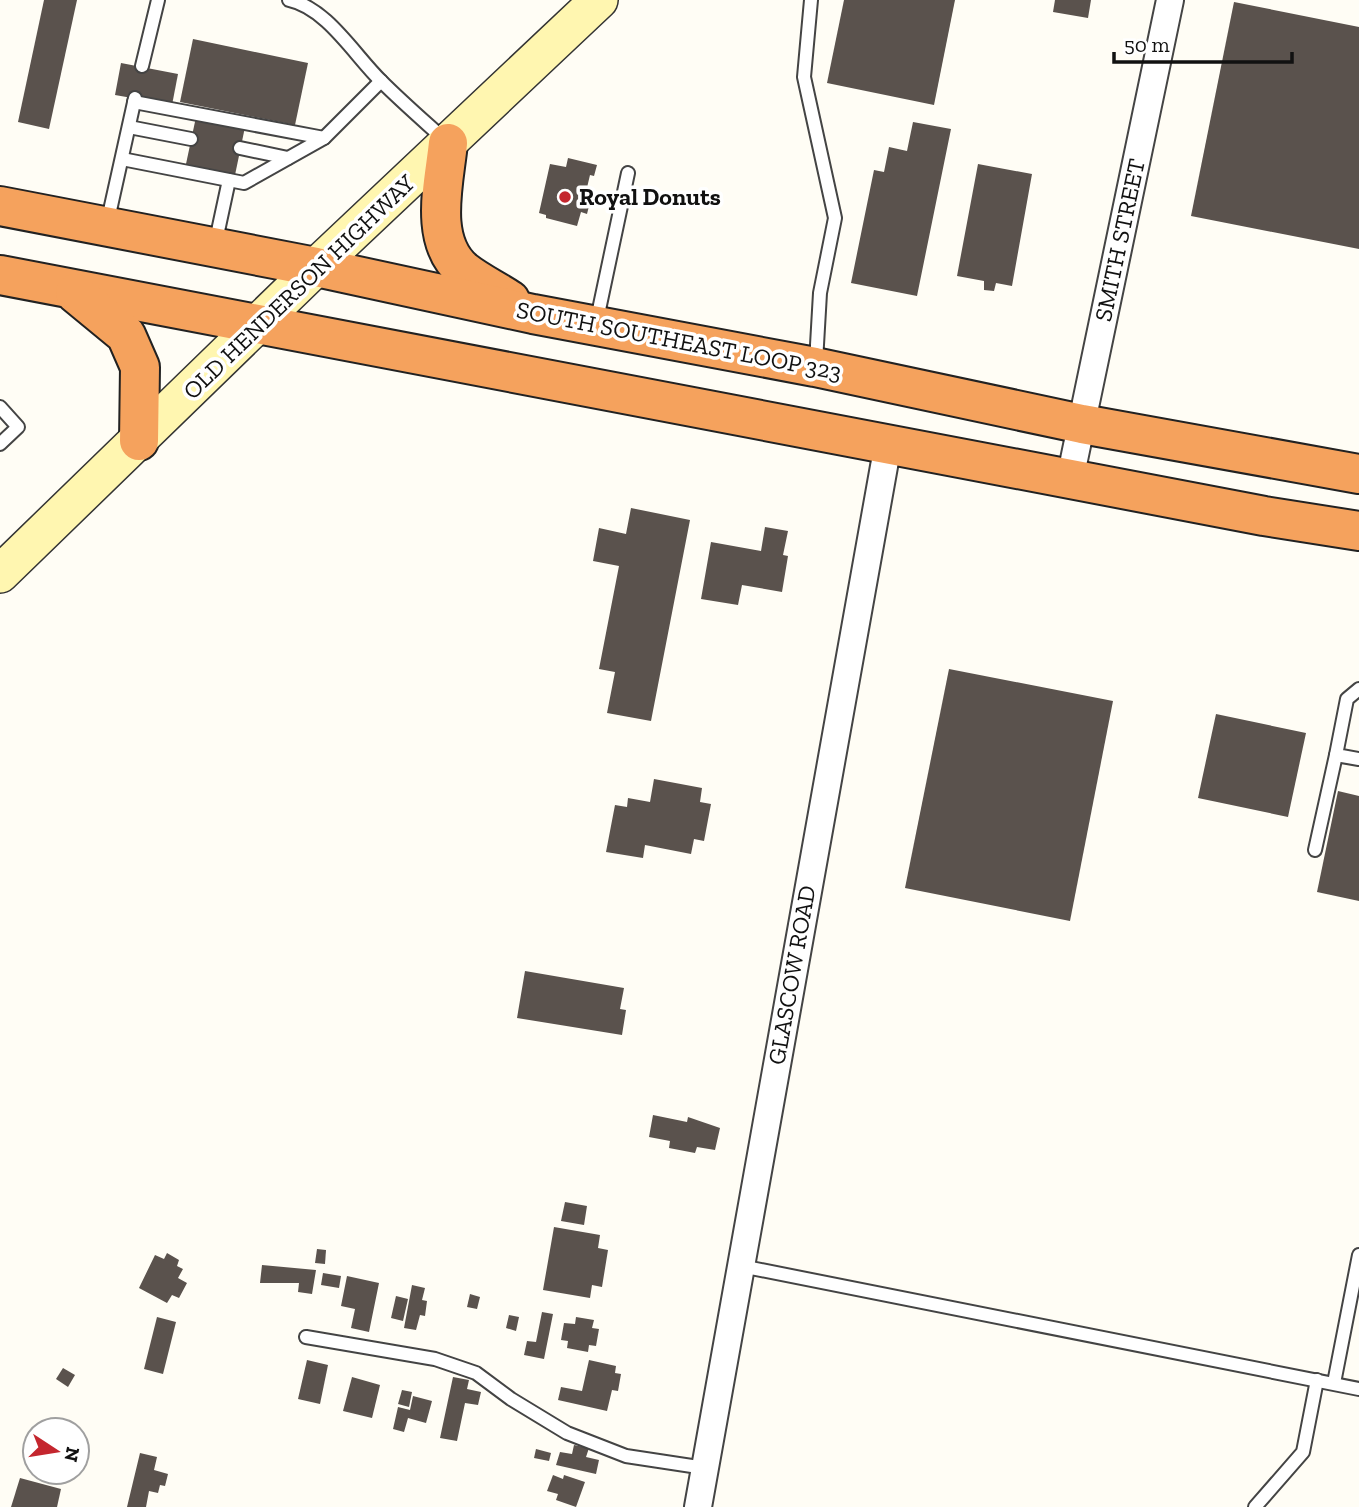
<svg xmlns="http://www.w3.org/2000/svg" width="1359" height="1507" viewBox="0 0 1359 1507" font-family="'Zilla Slab',serif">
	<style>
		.building { fill: #5a524d }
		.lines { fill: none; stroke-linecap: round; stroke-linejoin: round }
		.lane-casing { stroke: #444; stroke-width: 16 }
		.street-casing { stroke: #444; stroke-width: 30 }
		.secondary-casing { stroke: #333; stroke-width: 40 }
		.highway-casing { stroke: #222; stroke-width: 42 }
		.lane { stroke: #fff; stroke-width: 12 }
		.street { stroke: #fff; stroke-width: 26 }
		.secondary { stroke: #fff6b0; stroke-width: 37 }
		.highway { stroke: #f5a25d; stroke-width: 38 }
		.poi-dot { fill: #c4262e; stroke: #fff; stroke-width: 2.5 }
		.labels { text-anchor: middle; stroke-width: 7; stroke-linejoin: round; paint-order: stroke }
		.poi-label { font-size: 24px; font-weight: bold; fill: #111; stroke: #fff; text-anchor: start }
		.street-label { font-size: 24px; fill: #111; stroke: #fff }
	</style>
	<rect width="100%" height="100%" fill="#fffdf5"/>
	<!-- building -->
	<g class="building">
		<polygon points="44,0 77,0 49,129 18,122"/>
		<polygon points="844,0 955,0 934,105 827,83"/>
		<polygon points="1055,0 1091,0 1088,18 1053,12"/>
		<polygon points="1234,2 1359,27 1359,249 1191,216"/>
		<polygon points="193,39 308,63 295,125 180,102"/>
		<polygon points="121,63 178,74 172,105 115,95"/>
		<polygon points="196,117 245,127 235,175 186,164"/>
		<polygon points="913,122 951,129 917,296 851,283 874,170 884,172 889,147 907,151"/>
		<polygon points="568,158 597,165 594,176 590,175 585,196 591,198 587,214 581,212 577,226 546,218 546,215 539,213 550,164 566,167"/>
		<polygon points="978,164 1032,174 1012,286 996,283 994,291 984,290 984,281 957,276"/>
		<polygon points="631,508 690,520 651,721 607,713 615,672 599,669 619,566 593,561 599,528 626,534"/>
		<polygon points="765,527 788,531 783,555 788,556 782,592 742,585 738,605 701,599 711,542 761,551"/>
		<polygon points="949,669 1113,701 1070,921 905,888"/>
		<polygon points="1216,714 1306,733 1288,817 1198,798"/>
		<polygon points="654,779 702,788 700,802 711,804 704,841 694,839 691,854 645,845 643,858 606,852 615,805 627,807 628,798 650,802"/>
		<polygon points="1338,791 1359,796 1359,901 1317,892"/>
		<polygon points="525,971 624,988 620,1009 626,1010 622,1035 517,1018"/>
		<polygon points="653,1115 687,1122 688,1117 720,1128 715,1150 697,1147 695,1153 669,1148 670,1141 649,1137"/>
		<polygon points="565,1202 587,1206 584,1225 561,1221"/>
		<polygon points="554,1227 600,1235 598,1248 608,1250 602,1287 592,1285 590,1298 543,1290"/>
		<polygon points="317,1249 326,1250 325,1264 315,1263"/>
		<polygon points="167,1253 179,1260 177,1266 183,1269 178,1278 187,1283 179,1298 172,1295 167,1303 139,1288 155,1255 164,1259"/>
		<polygon points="262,1265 316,1270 312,1294 298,1292 299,1283 260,1283"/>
		<polygon points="323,1273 341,1276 339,1288 321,1285"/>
		<polygon points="347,1276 379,1283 369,1332 351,1328 355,1309 341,1306"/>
		<polygon points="412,1285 425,1288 422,1300 427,1301 425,1316 420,1315 416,1330 404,1328"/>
		<polygon points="470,1294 480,1297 477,1309 467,1307"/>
		<polygon points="396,1296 408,1299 403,1321 391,1318"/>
		<polygon points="542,1312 553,1314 544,1359 524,1355 527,1341 536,1342"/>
		<polygon points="509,1315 519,1317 516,1331 506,1328"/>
		<polygon points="157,1317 176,1322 163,1374 144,1369"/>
		<polygon points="576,1317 594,1320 592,1328 599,1329 596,1346 589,1345 588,1352 567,1348 568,1341 561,1340 564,1323 575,1324"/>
		<polygon points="307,1360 328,1365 320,1404 298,1399"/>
		<polygon points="589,1360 616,1366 615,1373 621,1374 618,1391 612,1390 607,1411 558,1400 561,1387 582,1391"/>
		<polygon points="63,1368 75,1375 68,1387 56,1379"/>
		<polygon points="352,1377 380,1385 372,1418 343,1411"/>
		<polygon points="453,1377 469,1380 467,1389 481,1392 478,1405 465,1403 457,1441 440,1438"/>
		<polygon points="402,1390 412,1392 409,1407 398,1404"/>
		<polygon points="413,1396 432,1401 426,1423 408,1418 404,1432 393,1429 398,1407 410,1410"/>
		<polygon points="46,1419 64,1423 62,1430 44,1430"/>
		<polygon points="574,1445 589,1448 586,1457 599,1460 596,1474 556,1465 560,1452 572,1454"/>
		<polygon points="536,1449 551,1453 549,1461 534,1458"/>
		<polygon points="140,1453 157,1457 154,1470 168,1474 165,1486 160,1485 158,1493 149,1491 146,1507 127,1507"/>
		<polygon points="553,1475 563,1479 564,1475 585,1482 576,1507 556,1500 558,1494 547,1491"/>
		<polygon points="20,1478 61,1489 57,1507 11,1507"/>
	</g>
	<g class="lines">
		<defs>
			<g id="lane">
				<path d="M289 0C327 8 355 56 381 81 402 102 424 121 446 141"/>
				<polyline points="811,0 804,77 835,218 820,293 816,362"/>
				<polyline points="142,66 158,0"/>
				<polyline points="134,102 324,138"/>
				<polyline points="129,127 191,139"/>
				<polyline points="240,148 288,158"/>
				<polyline points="122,159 244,183 324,138 381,81"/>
				<polyline points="107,224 135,98"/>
				<polyline points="215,245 229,180"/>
				<polyline points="596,324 628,173"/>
				<polyline points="0,407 18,427 0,444"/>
				<polyline points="1359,689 1347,699 1336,755 1359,759"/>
				<polyline points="1315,850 1336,755"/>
				<polyline points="741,1266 1359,1389"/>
				<polyline points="306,1337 435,1359 476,1373 511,1399 567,1433 626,1456 705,1468"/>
				<polyline points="1334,1383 1359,1255"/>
				<polyline points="1255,1507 1303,1452 1317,1380"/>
			</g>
			<g id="street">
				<polyline points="1070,479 1170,0"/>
				<polyline points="698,1507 888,444"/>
			</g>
			<polyline id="secondary" points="0,574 316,267 599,0"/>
			<g id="highway">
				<path d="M448 143C444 183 428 241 464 271 478 282 495 290 510 300"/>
				<polyline points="0,206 316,267 533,314 815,367 1082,424 1359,474"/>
				<polyline points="0,275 1264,516 1359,531"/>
				<polyline points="75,293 126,335 140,367 139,441"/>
			</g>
		</defs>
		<!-- lane casing -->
		<use href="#lane" class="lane-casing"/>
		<!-- street casing -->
		<use href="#street" class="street-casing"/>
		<!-- secondary casing -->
		<use href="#secondary" class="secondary-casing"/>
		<!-- highway casing -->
		<use href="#highway" class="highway-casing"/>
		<!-- lane -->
		<use href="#lane" class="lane"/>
		<!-- street -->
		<use href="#street" class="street"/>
		<!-- secondary -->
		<use href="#secondary" class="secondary"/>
		<!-- highway -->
		<use href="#highway" class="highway"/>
	</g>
	<!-- markers -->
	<circle class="poi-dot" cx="565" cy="197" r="7"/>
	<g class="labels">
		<!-- poi labels -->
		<g class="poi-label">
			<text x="579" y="205">Royal Donuts</text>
		</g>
		<!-- street labels -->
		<g class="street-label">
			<text transform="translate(1120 240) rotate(-78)" y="8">SMITH STREET</text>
			<text transform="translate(299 287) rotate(-44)" y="8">OLD HENDERSON HIGHWAY</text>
			<text transform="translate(679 341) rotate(11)" y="8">SOUTH SOUTHEAST LOOP 323</text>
			<text transform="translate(792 975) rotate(-80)" y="8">GLASCOW ROAD</text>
		</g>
	</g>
	<!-- north arrow -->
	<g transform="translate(56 1451) rotate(102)"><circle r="33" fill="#ffffff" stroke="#a0a0a0" stroke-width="2"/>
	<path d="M0-5L12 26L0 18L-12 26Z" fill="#c4262e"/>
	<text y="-10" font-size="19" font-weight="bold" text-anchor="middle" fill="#111111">N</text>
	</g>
	<!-- scale -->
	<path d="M1114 52v10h178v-10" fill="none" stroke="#111111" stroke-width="3.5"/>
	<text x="1124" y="52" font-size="21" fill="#111111" stroke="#ffffff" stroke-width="5" paint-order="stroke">50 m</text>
</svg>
